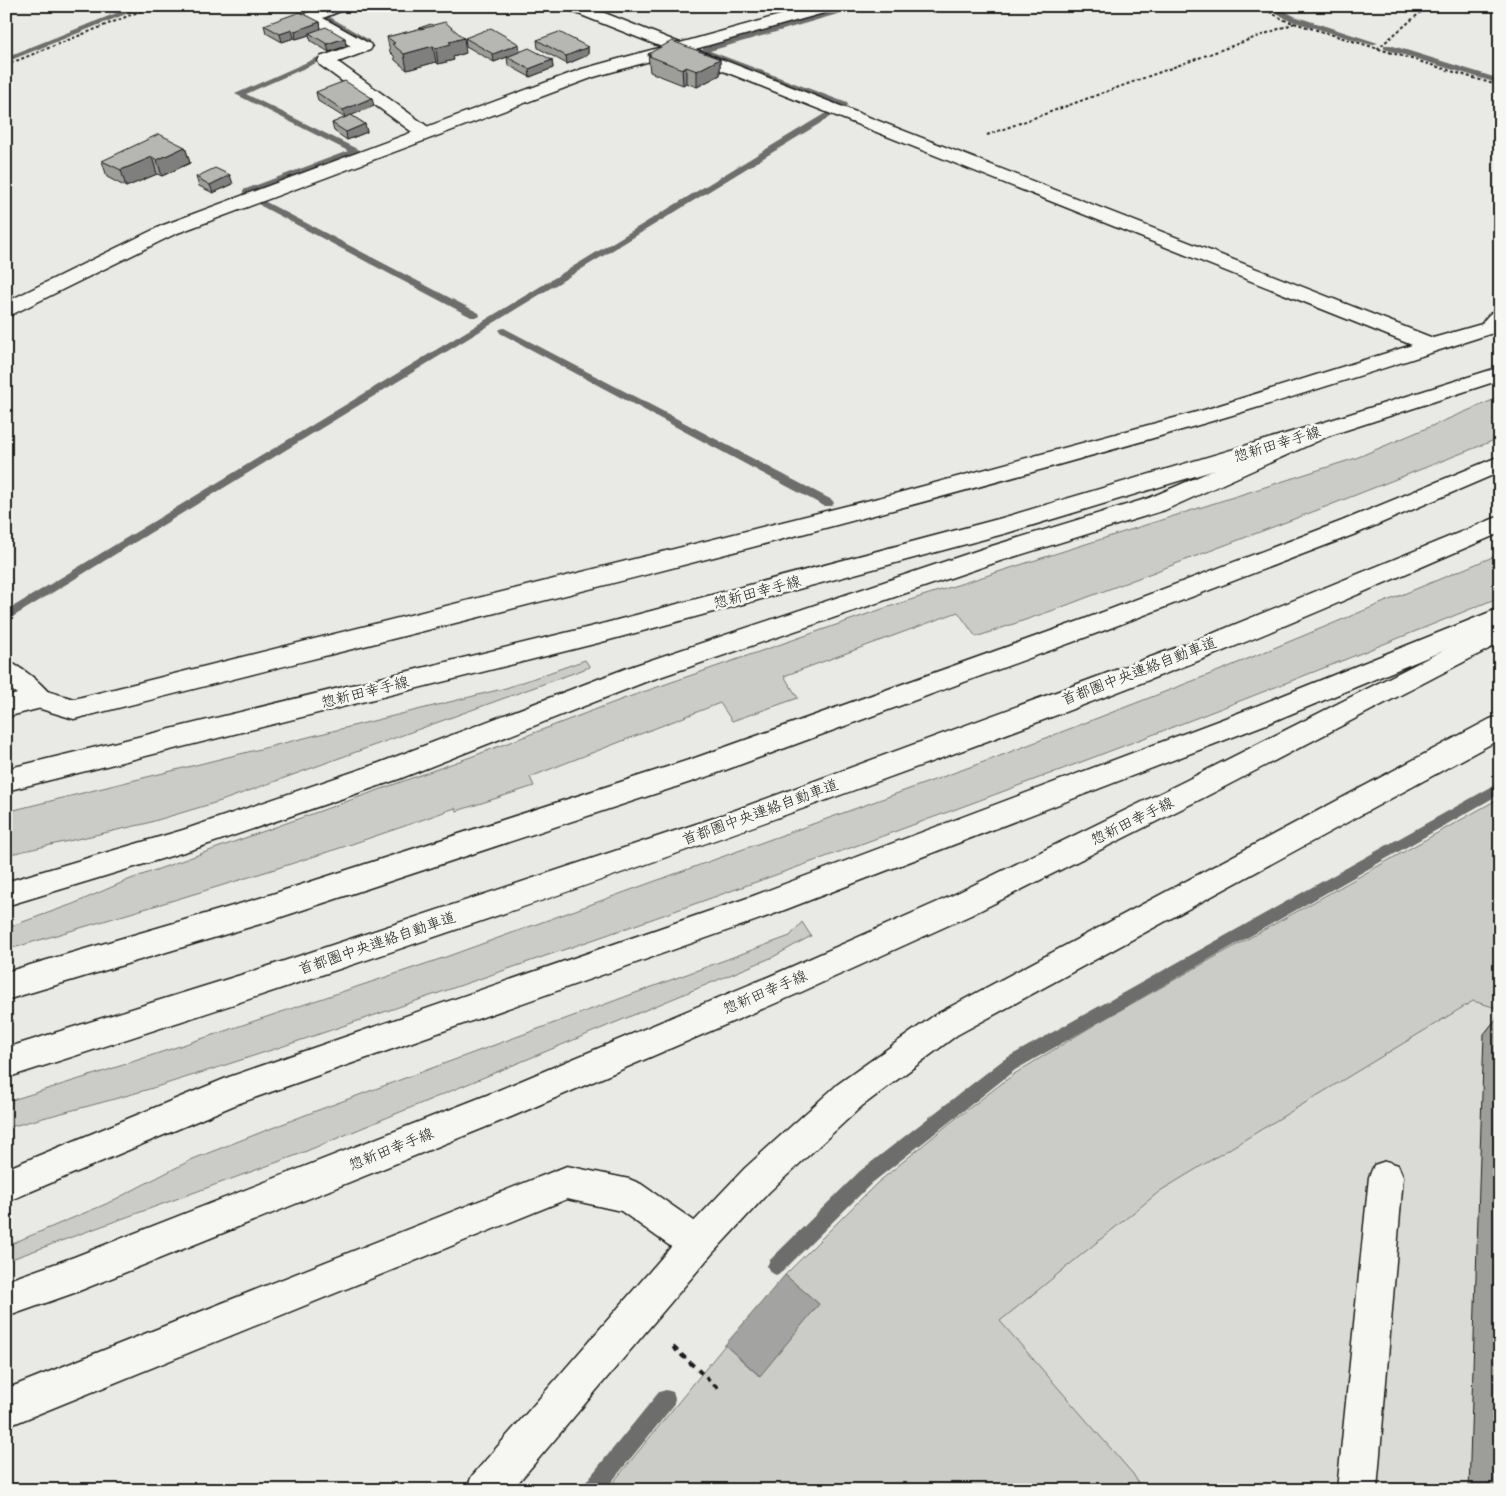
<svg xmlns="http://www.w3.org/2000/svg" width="1506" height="1496" viewBox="0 0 1506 1496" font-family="Kalam,'Klee One',sans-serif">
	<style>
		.built { fill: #dadad6 }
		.green { fill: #cbcbc7; stroke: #747472 }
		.water { fill: #a3a3a1; stroke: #6d6d6c }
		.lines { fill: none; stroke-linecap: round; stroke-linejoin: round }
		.stream { fill: #6d6d6c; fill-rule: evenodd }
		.service-casing { stroke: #1c1c1c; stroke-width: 3 }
		.minor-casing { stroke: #1c1c1c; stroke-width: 3 }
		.tertiary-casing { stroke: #1c1c1c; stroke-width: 3 }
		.secondary-casing { stroke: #1c1c1c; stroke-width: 3 }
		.motorway-casing { stroke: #1c1c1c; stroke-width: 3 }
		.path-far1 { stroke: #1c1c1c; stroke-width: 2; stroke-dasharray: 3 2.5; stroke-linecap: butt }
		.path { stroke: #1c1c1c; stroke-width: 4; stroke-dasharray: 6 5; stroke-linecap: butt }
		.service { fill: #f6f6f2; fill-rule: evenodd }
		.minor { fill: #f6f6f2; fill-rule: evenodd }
		.tertiary { fill: #f6f6f2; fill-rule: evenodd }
		.secondary { fill: #f6f6f2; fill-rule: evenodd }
		.motorway { fill: #f6f6f2; fill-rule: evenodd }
		.wall { fill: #9d9d9a; stroke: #1c1c1c }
		.shaded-wall { fill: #7f7f7d; stroke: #1c1c1c }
		.building { fill: #b6b6b3; stroke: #1c1c1c }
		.labels { text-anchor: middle; stroke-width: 5; stroke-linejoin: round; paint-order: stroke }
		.street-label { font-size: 15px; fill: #1c1c1c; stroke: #f6f6f2 }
	</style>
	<rect width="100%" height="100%" fill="#e9e9e5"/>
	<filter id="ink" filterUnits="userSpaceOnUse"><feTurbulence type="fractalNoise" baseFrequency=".02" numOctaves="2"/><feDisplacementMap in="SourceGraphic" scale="10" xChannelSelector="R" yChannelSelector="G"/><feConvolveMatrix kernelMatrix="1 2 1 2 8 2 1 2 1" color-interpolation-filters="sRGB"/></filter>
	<g filter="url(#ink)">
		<!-- built -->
		<polygon class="built" points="1500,798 1500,1490 1012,1490 929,1396 785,1275 876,1184 950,1123 1014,1074 1099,1022"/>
		<!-- green -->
		<g class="green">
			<path d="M1500 397V438L1315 511 1054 610 976 637 958 612 784 676 798 698 732 721 720 703 530 777 534 786 457 811 455 808C308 862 157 905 6 950V928L73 904 128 880 476 755 623 699 885 608 1356 458Z"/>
			<path d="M1500 554V597C1202 719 901 832 598 938 457 986 317 1037 175 1081 120 1099 63 1112 6 1128V1102L105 1071 443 958 992 759 1221 670Z"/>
			<polygon points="585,660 590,667 221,801 144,824 6,855 6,812 506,688"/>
			<polygon points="1500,798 1500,1009 1473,1001 1160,1191 1000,1321 1133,1474 1143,1490 607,1490 725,1345 759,1376 819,1304 785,1275 876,1184 950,1123 1014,1074 1099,1022"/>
			<polygon points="802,922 811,936 773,957 297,1155 6,1261 6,1246 106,1204 193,1159 313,1112 790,936"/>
		</g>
		<!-- water -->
		<polygon class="water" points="785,1275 819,1304 760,1376 725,1345"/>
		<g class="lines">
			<!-- stream -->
			<g class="stream">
				<polygon points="134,6 146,6 6,62 6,57"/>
				<polygon points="345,6 357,6 330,17 369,40 369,44 363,44 320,17"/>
				<polygon points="851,6 865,6 710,51 847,103 848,105 844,109 838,109 838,106 703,54 703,48"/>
				<polygon points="1266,6 1276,6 1294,16 1378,43 1371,45 1288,20"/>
				<polygon points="1384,45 1390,45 1500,79 1500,84 1384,49"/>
				<polygon points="332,51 339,53 246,94 361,151 249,194 243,194 243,190 348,151 235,94"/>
				<polygon points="829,111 833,114 832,116 6,621 6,611"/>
				<polygon points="264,201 479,313 480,315 479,317 471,317 261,206 259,204"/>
				<polygon points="504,328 832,500 834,503 832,506 824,506 500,333 499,331 500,329"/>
				<polygon points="1500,782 1500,794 1015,1070 872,1183 782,1272 776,1275 770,1272 767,1266 770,1260 860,1171 1003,1060"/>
				<polygon points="666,1390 673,1392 675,1399 673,1406 605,1490 582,1490 585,1483 659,1392"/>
			</g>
			<defs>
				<g id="service">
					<polygon points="324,6 347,6 345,9 323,18 370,44 372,47 370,50 338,62 431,129 434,133 431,137 425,138 419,137 320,65 318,61 320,57 351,46 304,20 302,17 304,14"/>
					<path d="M6 661C21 666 46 686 53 699L49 706 6 717V697L17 694 6 686Z"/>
					<polygon points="1386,1161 1398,1165 1403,1177 1377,1490 1337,1490 1369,1177 1374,1165"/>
				</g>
				<g id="minor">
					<path d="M564 6H587L680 43 813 6H840L838 9 695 49 1433 338 1489 322 1496 324 1499 328 1496 332C1393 365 1290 399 1185 429 817 535 445 625 74 719L31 706 27 699 31 692 40 689 74 699 898 493 1204 410 1412 345 678 53 594 77 175 234 13 314 6 316V302L161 226 582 69 662 47 566 9Z"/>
					<polygon points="567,1166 629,1179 641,1184 710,1232 715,1244 710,1256 697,1261 684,1256 621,1211 567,1199 6,1427 6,1389"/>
				</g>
				<g id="tertiary">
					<path d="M1500 309C1500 324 1503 338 1482 332L1479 328C1484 320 1490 311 1500 309Z"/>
					<polygon points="1500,716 1500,739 957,1035 862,1106 769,1192 710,1256 512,1490 466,1490 472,1476 684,1232 745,1168 838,1084 935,1015 1490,719"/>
				</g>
				<g id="secondary">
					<polygon points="1500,367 1500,380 1331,435 1007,533 598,643 6,791 6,769 598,625 1002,518 1315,425"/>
					<polygon points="1500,623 1500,643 1205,797 971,915 797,994 511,1117 74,1293 6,1317 6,1281 74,1257 487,1095 775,974 949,897 1185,781 1491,626"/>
				</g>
				<g id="motorway">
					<polygon points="1323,423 1331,425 1334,430 1331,435 1165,510 1000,561 645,682 399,779 194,849 6,906 6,882 183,830 379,763 627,668 982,549 1149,498"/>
					<polygon points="1500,456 1500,472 1358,533 1100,632 712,775 260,924 6,1000 6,972 260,898 692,759 1082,620 1342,521"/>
					<path d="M1500 516V533C1404 574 1309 617 1213 655 816 810 412 948 6 1078V1048L260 969 714 818 1197 640Z"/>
					<polygon points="1500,608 1500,627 1269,723 774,914 237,1104 6,1202 6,1169 229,1077 753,896 1249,709"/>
				</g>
			</defs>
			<!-- service casing -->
			<use href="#service" class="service-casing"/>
			<!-- minor casing -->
			<use href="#minor" class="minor-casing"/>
			<!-- tertiary casing -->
			<use href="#tertiary" class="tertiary-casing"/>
			<!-- secondary casing -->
			<use href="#secondary" class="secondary-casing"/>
			<!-- motorway casing -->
			<use href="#motorway" class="motorway-casing"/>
			<!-- path-far1 -->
			<g class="path-far1">
				<polyline points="1260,6 1284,20 1500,86"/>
				<polyline points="1377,49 1428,6"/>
				<polyline points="6,65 153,6"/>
				<polyline points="987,135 1295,23"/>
			</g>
			<!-- path -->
			<polyline class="path" points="673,1347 721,1391"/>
			<!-- service -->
			<use href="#service" class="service"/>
			<!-- minor -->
			<use href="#minor" class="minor"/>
			<!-- tertiary -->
			<use href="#tertiary" class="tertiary"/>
			<!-- secondary -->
			<use href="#secondary" class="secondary"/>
			<!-- motorway -->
			<use href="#motorway" class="motorway"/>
		</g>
		<!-- wall -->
		<g class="wall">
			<polygon points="320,22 321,29 345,38 346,46 329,52 311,41 309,35 296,39 294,38 282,42 266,33 264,25"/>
			<polygon points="419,28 466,53 453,57 454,60 438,64 436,62 407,70 395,60 394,56 390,52 387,37 419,29"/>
			<polygon points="465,38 520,51 552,60 553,68 530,77 508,65 507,57 494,62 466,46"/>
			<polygon points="537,40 588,47 588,55 567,64 538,48"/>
			<polygon points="648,54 720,59 720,75 697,87 686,83 683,85 650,72"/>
			<polygon points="316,92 374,106 351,115 365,124 367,132 347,140 334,131 332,123 345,118 318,101"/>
			<polygon points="185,147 190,163 162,176 157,174 126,187 107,177 102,161"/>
			<polygon points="196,177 233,184 213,193 199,186"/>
			<polygon points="1500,1014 1500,1490 1469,1490 1484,1034"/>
		</g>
		<!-- shaded-wall -->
		<g class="shaded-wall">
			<polygon points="320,22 321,30 309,33 309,35 296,39 295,31"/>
			<polygon points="292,30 294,38 282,42 280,34"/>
			<polygon points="345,38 346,46 329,52 327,44"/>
			<polygon points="464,38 466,53 453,57 454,60 438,64 436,48 449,42"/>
			<polygon points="519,44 520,52 494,62 493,54"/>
			<polygon points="433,46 436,62 407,70 404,54"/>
			<polygon points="588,47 588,55 567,64 566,56"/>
			<polygon points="720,59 720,75 697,87 697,71"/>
			<polygon points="552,60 553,68 530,77 529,69"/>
			<polygon points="686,67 686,83 683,85 682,69"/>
			<polygon points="372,98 374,106 345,118 343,110"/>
			<polygon points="365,124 367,132 347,140 346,132"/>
			<polygon points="185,147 190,163 162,176 157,160"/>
			<polygon points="152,157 157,174 126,187 121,170"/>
			<polygon points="230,175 233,184 213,193 210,185"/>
		</g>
		<!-- building -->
		<g class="building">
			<polygon points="300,12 320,22 295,31 292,30 280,34 264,25"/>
			<polygon points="445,22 464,38 449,42 451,44 436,48 433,46 404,54 392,44 395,43 387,37"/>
			<polygon points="431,24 433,26 420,29 419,28"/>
			<polygon points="326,27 345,38 327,44 309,33"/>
			<polygon points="491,28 519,44 493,54 465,38"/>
			<polygon points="559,32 588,47 566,56 537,40"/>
			<polygon points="672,41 720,59 697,71 686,67 682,69 649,56 651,55 648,54"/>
			<polygon points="529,48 552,60 529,69 507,57"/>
			<polygon points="345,81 372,98 343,110 316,92"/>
			<polygon points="351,115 365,124 346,132 332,123"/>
			<polygon points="159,134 185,147 157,160 152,157 121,170 102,161"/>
			<polygon points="215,168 230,175 210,185 196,177"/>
			<polygon points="1500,1280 1500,1490 1495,1490"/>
		</g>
	</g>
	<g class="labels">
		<!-- street labels -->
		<g class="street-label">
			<text transform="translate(1277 444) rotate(-17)" y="5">惣新田幸手線</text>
			<text transform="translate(757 592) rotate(-15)" y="5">惣新田幸手線</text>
			<text transform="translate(1139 671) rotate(-21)" y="5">首都圏中央連絡自動車道</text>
			<text transform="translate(365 692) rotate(-14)" y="5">惣新田幸手線</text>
			<text transform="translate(760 812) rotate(-20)" y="5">首都圏中央連絡自動車道</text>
			<text transform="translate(1132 821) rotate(-26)" y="5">惣新田幸手線</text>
			<text transform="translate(377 943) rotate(-19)" y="5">首都圏中央連絡自動車道</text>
			<text transform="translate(765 992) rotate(-23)" y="5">惣新田幸手線</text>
			<text transform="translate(391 1149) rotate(-22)" y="5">惣新田幸手線</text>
		</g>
	</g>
	<!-- margin -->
	<rect width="1506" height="1496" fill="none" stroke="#f6f6f2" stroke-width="25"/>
	<rect x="12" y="12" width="1481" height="1471" fill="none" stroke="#1c1c1c" stroke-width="2" filter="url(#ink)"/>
</svg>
